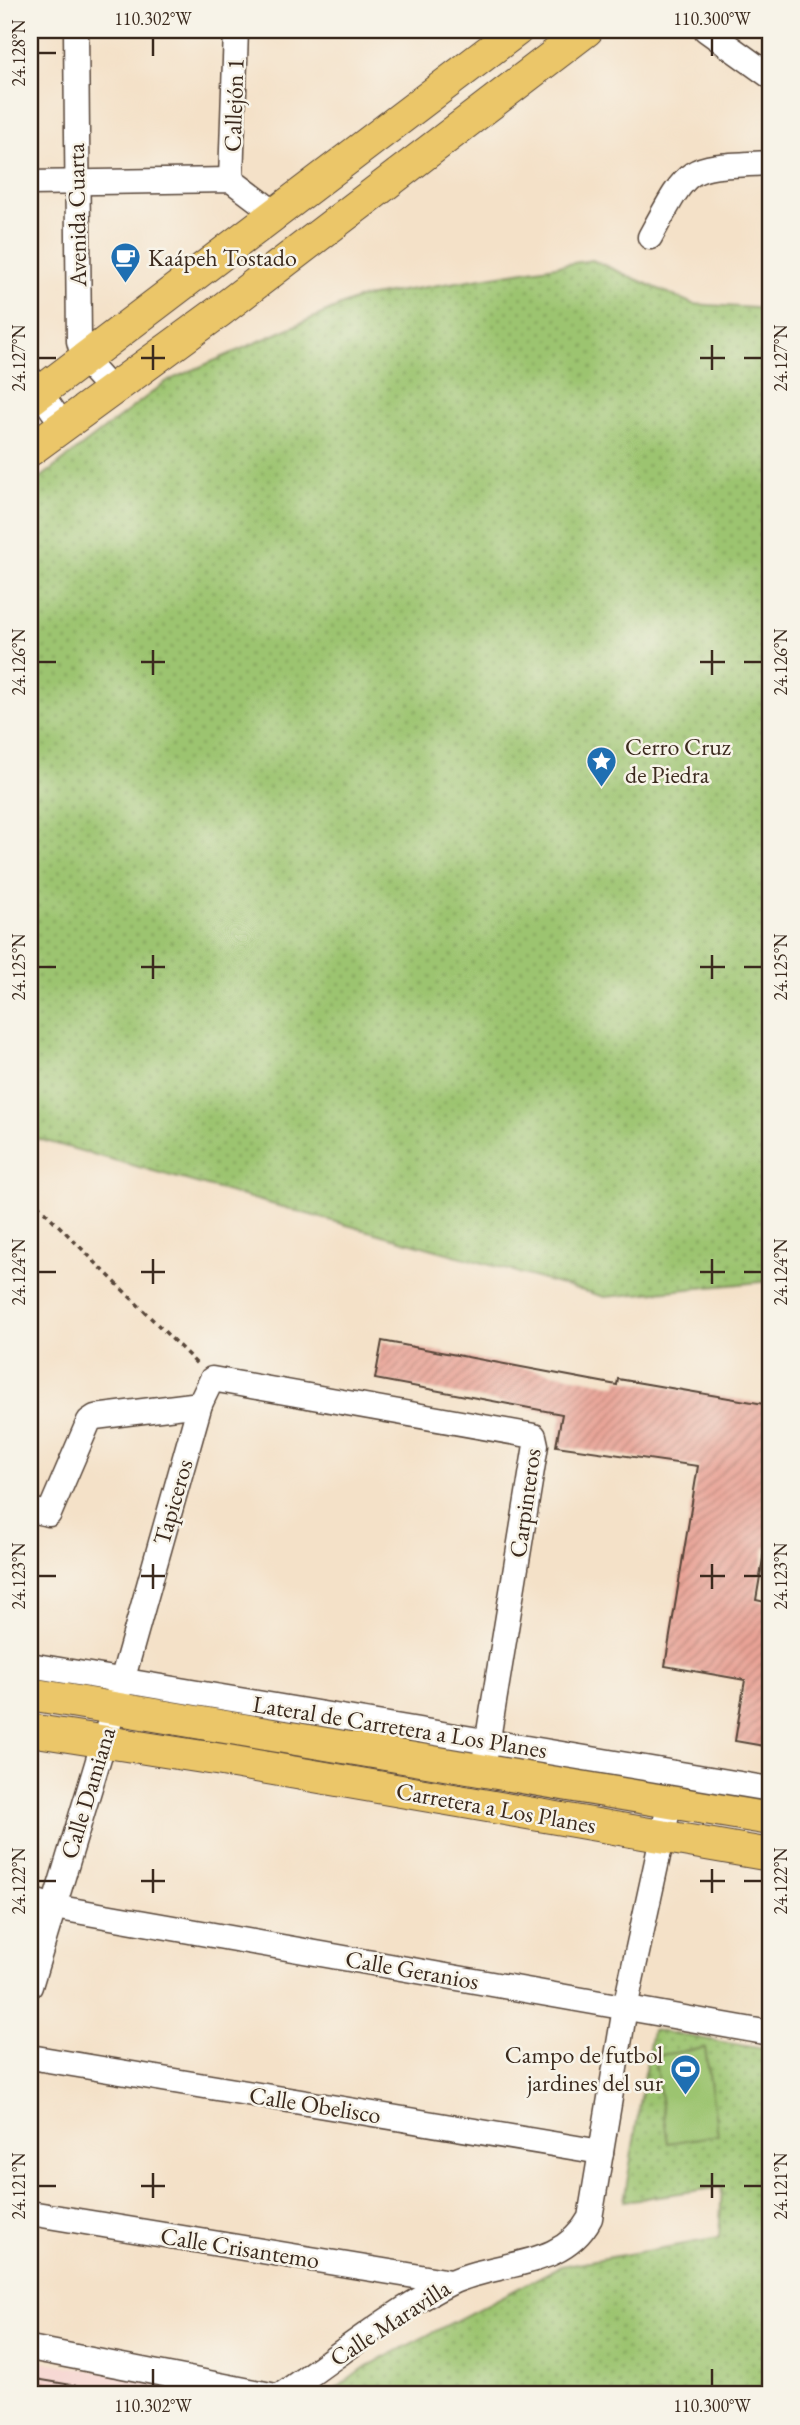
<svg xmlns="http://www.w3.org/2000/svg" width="800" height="2425" viewBox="0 0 800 2425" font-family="'EB Garamond',serif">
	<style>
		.built { fill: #f7d0ce }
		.grass { fill: url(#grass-dots); stroke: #6c7747; stroke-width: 2 }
		.garden { fill: #9cc470; stroke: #6c7747; stroke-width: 2 }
		.building { fill: url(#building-hatch) }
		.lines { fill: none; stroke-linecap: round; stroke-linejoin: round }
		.minor-casing { stroke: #574538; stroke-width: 27 }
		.major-casing { stroke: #574538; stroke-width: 34 }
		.path { stroke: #574538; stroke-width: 3.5; stroke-dasharray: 5 5; stroke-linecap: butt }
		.minor { stroke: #fff; stroke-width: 24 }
		.major { stroke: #ebc669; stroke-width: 32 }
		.ticks { fill: none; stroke: #3b2a1e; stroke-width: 2.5 }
		.labels { text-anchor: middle; stroke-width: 5; stroke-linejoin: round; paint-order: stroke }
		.street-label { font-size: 24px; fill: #3b2a1e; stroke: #f7f3e8 }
		.poi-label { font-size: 24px; fill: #3b2a1e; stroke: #f7f3e8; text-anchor: start }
		.neatline { fill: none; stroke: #3b2a1e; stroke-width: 2.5 }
		.ticks-label { font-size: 18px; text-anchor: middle; fill: #3b2a1e }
	</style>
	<defs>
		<pattern id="grass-dots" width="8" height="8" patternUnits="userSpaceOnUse" patternTransform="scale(1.75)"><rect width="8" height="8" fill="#9cc470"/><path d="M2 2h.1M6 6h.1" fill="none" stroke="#809f5b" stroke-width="1.8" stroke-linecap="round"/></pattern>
		<pattern id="building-hatch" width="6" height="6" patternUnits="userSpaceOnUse" patternTransform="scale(1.75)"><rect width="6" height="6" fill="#e9a396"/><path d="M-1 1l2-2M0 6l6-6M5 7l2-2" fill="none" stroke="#be857a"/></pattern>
	</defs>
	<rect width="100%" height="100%" fill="#f7f3e8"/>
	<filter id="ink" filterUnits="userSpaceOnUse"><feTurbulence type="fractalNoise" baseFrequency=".0143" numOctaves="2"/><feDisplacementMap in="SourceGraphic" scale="14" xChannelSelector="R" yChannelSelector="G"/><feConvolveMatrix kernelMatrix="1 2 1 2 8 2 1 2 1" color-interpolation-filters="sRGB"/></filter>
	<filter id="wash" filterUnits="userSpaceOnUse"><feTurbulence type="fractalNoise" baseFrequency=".00686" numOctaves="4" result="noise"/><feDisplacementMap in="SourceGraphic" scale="28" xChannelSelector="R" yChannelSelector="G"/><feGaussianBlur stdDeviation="1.57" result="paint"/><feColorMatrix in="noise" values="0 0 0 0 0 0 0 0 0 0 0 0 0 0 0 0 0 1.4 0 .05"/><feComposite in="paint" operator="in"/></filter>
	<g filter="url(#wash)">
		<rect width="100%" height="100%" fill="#f4e1c8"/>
		<!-- built -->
		<polygon class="built" points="30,2359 222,2395 30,2395"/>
		<!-- grass -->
		<g class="grass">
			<polygon points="592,260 693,304 770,309 770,1281 605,1297 31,1137 30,486 167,381 359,298"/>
			<polygon points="652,2030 770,2050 770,2395 328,2395 364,2368 561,2266 719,2238 722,2187 624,2201"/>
		</g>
		<!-- garden -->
		<polygon class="garden" points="705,2048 718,2135 668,2143 654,2056"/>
		<g id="blocks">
			<!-- building -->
			<g class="building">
				<polygon points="382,1341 617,1385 618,1379 770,1405 770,1548 765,1547 756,1600 770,1603 770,1747 735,1741 745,1680 665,1666 698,1466 556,1446 562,1414 375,1379"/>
				<polygon points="30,2378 84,2387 83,2395 30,2395"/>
			</g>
		</g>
	</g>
	<g filter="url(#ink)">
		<use href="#blocks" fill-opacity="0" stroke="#574538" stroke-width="2"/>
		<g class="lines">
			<defs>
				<g id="minor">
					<polyline points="76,30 79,341 84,360 111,390"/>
					<polyline points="706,30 770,76"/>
					<polyline points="231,180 236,30"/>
					<polyline points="30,183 231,180 276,214"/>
					<path d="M650 237C691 162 685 167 770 163"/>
					<polyline points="30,378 63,425"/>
					<polyline points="30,1510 49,1514 89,1421 95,1417 200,1404"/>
					<polyline points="30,1665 770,1789"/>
					<polyline points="30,1900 54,1907 770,2033"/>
					<polyline points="30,1986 122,1681 200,1404 212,1379 534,1436 536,1445 483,1769"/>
					<polyline points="30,2057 601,2152"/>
					<polyline points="30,2213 451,2282"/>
					<polyline points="30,2348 271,2395"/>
					<path d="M281 2395C333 2360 394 2310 450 2283 498 2260 562 2270 590 2218L625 2008 670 1801"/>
				</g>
				<g id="major">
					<polyline points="30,400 517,30"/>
					<polyline points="30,450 220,311 587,30"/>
					<polyline points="30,1694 770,1819"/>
					<polyline points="30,1730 222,1760 770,1855"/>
				</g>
			</defs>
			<!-- minor casing -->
			<use href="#minor" class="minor-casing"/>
			<!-- major casing -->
			<use href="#major" class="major-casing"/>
			<!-- path -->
			<polyline class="path" points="30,1197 199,1366"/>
			<!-- minor -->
			<use href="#minor" class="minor"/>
			<!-- major -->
			<use href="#major" class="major"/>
		</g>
	</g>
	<!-- ticks -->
	<path class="ticks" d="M153 38V56M712 38V56M38 53H56M153 345V370M712 345V370M38 358H56M141 358H165M700 358H725M744 358H762M153 650V675M712 650V675M38 662H56M141 662H165M700 662H725M744 662H762M153 955V979M712 955V979M38 967H56M141 967H165M700 967H725M744 967H762M153 1259V1284M712 1259V1284M38 1272H56M141 1272H165M700 1272H725M744 1272H762M153 1564V1589M712 1564V1589M38 1576H56M141 1576H165M700 1576H725M744 1576H762M153 1869V1893M712 1869V1893M38 1881H56M141 1881H165M700 1881H725M744 1881H762M153 2173V2198M712 2173V2198M38 2186H56M141 2186H165M700 2186H725M744 2186H762M153 2369V2386M712 2369V2386"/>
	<!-- icons -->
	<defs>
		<symbol id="cafe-pin" viewBox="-11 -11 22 30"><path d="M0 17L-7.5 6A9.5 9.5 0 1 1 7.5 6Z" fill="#1f6fb2" stroke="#f7f3e8"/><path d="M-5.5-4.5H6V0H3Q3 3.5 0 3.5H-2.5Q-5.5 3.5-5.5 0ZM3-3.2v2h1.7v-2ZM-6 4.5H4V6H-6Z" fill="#fff"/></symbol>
		<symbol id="sight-pin" viewBox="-11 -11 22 30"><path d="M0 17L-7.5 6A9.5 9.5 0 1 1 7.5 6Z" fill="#1f6fb2" stroke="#f7f3e8"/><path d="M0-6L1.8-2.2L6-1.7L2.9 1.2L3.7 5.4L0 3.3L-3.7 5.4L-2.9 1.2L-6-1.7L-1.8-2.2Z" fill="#fff"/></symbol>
		<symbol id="stadium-pin" viewBox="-11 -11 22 30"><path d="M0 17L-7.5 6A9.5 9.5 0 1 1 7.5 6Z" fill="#1f6fb2" stroke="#f7f3e8"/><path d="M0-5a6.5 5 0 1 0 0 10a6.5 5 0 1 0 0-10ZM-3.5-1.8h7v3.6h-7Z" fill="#fff"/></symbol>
	</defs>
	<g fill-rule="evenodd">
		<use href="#cafe-pin" x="108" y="240" width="35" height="47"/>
		<use href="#sight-pin" x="584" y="744" width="35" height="47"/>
		<use href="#stadium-pin" x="668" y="2052" width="35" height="47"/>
	</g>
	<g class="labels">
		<!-- street labels -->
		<g class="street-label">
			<text transform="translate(234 105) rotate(-88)" y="8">Callejón 1</text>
			<text transform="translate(77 215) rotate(-91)" y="8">Avenida Cuarta</text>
			<text transform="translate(173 1502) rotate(-74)" y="8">Tapiceros</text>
			<text transform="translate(525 1503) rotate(-82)" y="8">Carpinteros</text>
			<text transform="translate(400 1727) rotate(9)" y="8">Lateral de Carretera a Los Planes</text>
			<text transform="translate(88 1793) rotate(-73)" y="8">Calle Damiana</text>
			<text transform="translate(496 1808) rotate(10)" y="8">Carretera a Los Planes</text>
			<text transform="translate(412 1970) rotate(10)" y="8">Calle Geranios</text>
			<text transform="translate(315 2105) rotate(9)" y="8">Calle Obelisco</text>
			<text transform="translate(240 2248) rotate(9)" y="8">Calle Crisantemo</text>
			<text transform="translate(390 2323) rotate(-33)" y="8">Calle Maravilla</text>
		</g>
		<!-- poi labels -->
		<g class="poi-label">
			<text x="148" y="266">Kaápeh Tostado</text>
			<text x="625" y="755">Cerro Cruz<tspan x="625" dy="28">de Piedra</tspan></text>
			<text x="663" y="2063" text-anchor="end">Campo de futbol<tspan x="663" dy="28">jardines del sur</tspan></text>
		</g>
	</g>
	<!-- margin -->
	<rect width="800" height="2425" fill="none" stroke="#f7f3e8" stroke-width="77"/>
	<rect x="38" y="38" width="724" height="2348" class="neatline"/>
	<g class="ticks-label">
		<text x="153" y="25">110.302°W</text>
		<text x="712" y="25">110.300°W</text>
		<text transform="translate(19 53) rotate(-90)" y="6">24.128°N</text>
		<text transform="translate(19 358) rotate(-90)" y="6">24.127°N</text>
		<text transform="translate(781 358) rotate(-90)" y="6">24.127°N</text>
		<text transform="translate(19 662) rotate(-90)" y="6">24.126°N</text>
		<text transform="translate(781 662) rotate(-90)" y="6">24.126°N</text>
		<text transform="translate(19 967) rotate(-90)" y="6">24.125°N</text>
		<text transform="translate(781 967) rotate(-90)" y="6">24.125°N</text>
		<text transform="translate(19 1272) rotate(-90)" y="6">24.124°N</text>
		<text transform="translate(781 1272) rotate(-90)" y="6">24.124°N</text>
		<text transform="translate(19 1576) rotate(-90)" y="6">24.123°N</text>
		<text transform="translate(781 1576) rotate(-90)" y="6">24.123°N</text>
		<text transform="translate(19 1881) rotate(-90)" y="6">24.122°N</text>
		<text transform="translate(781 1881) rotate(-90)" y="6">24.122°N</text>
		<text transform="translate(19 2186) rotate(-90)" y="6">24.121°N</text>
		<text transform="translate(781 2186) rotate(-90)" y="6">24.121°N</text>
		<text x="153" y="2412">110.302°W</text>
		<text x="712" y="2412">110.300°W</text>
	</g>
</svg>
